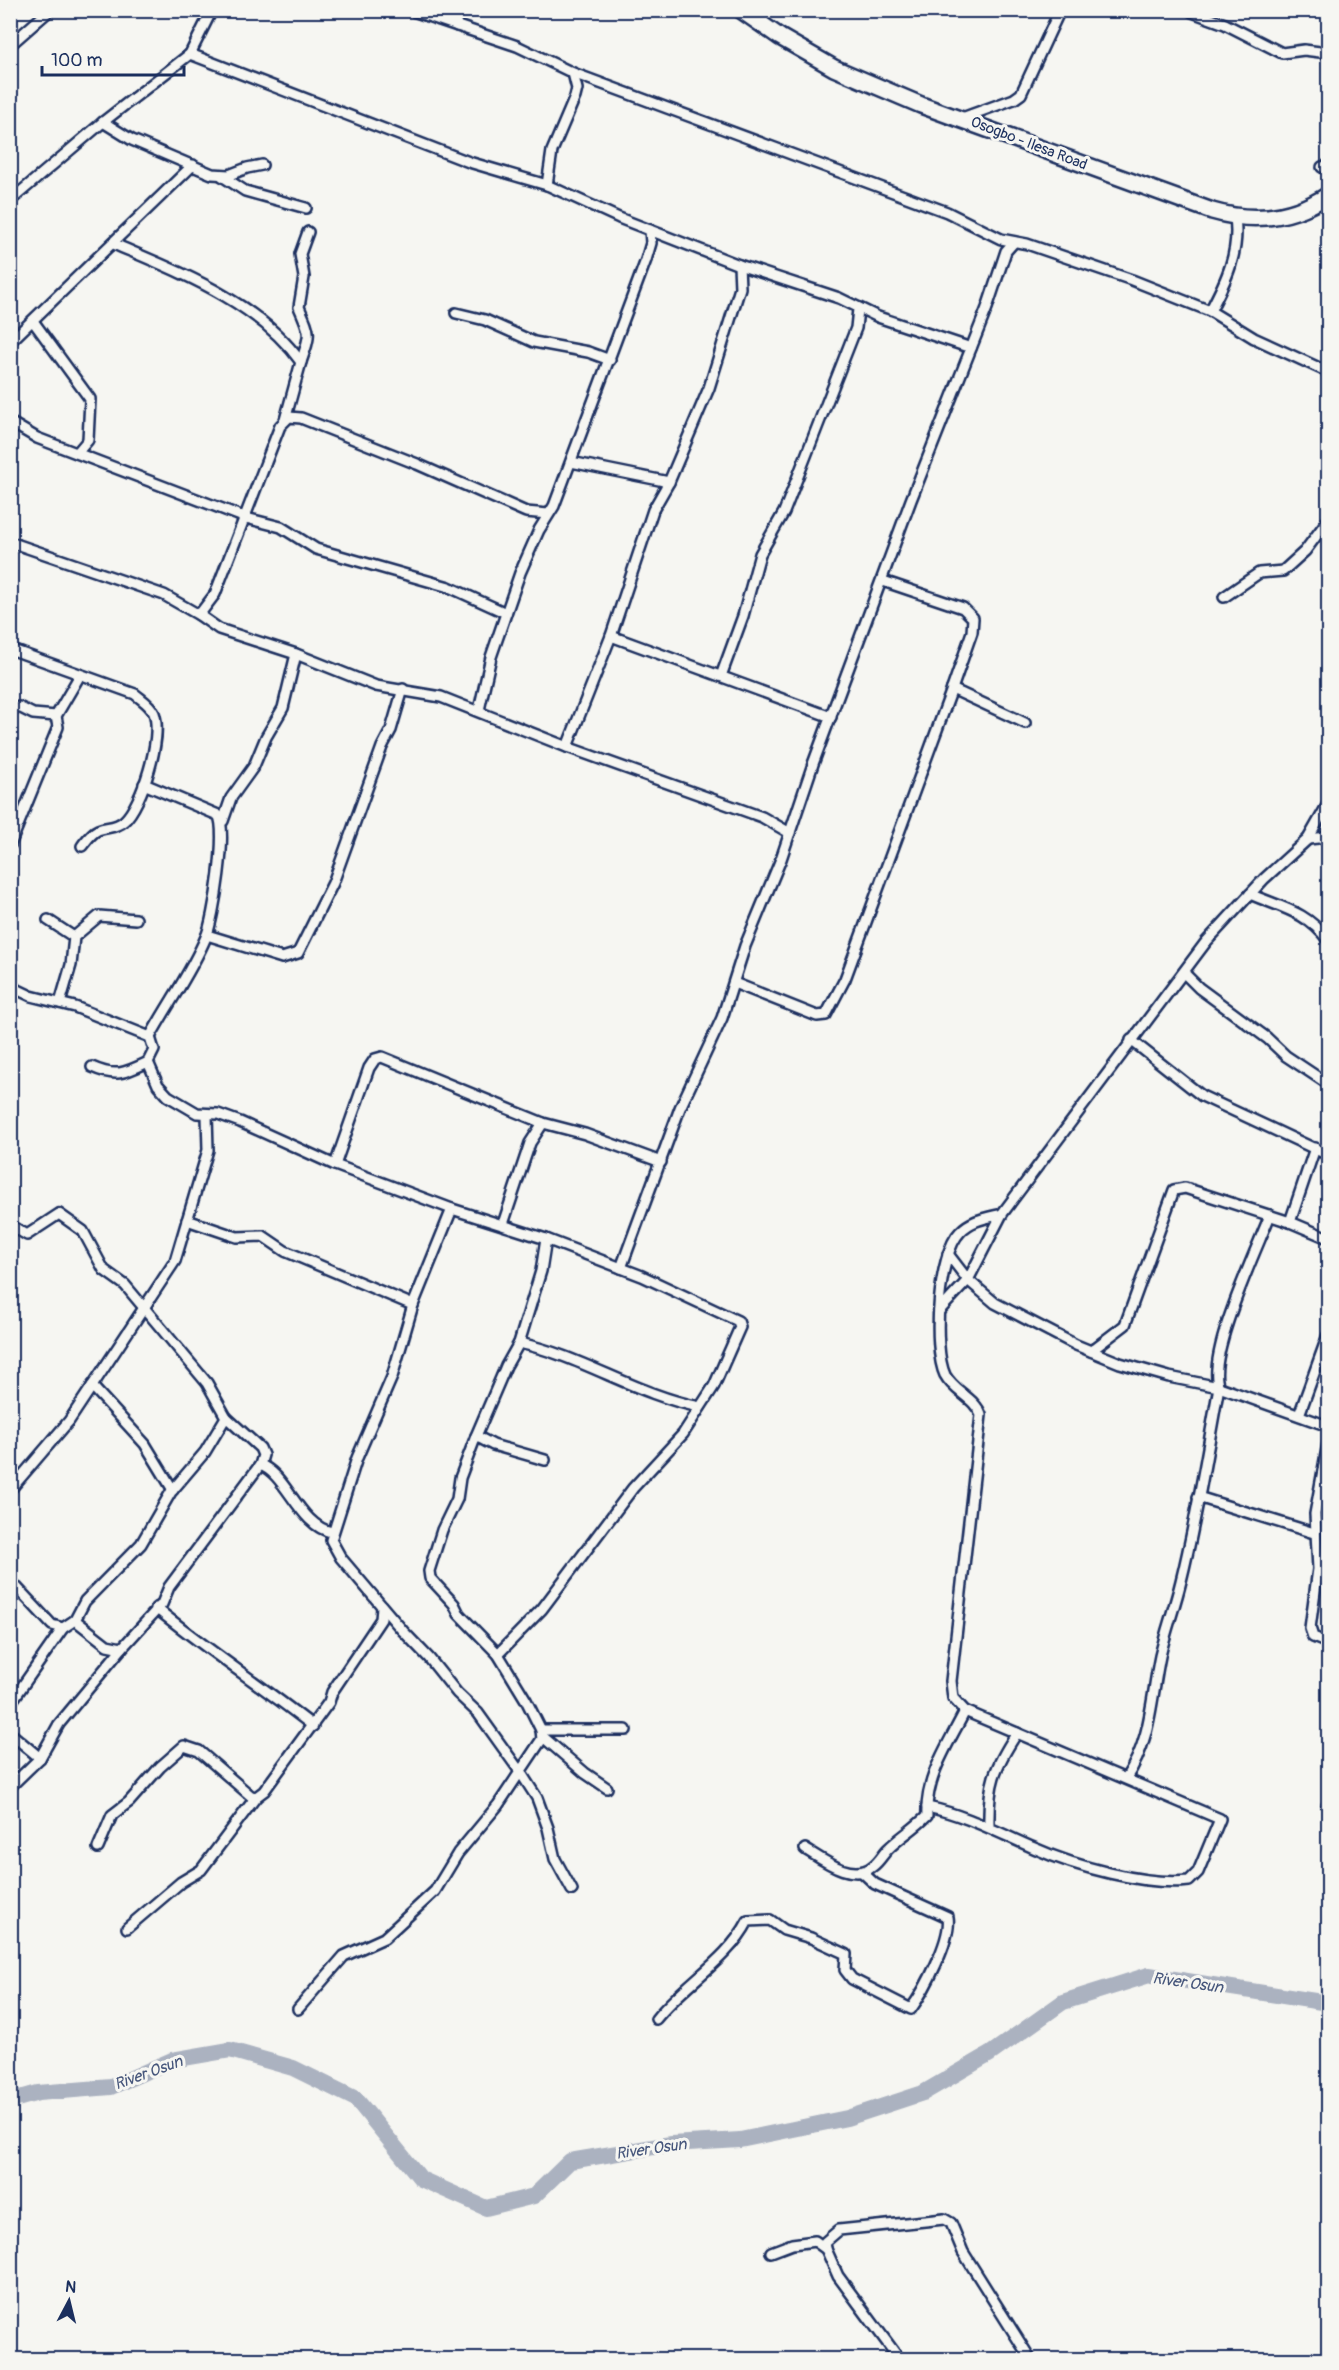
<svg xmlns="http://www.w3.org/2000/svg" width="1339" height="2370" viewBox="0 0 1339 2370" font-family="Pangolin,sans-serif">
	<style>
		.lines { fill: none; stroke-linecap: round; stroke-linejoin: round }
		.river { stroke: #abb2c0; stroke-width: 16 }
		.street-casing { stroke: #1b2f5e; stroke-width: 14 }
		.primary-casing { stroke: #1b2f5e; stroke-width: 20 }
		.street { stroke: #f6f6f2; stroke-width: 9 }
		.primary { stroke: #f6f6f2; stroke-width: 15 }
		.labels { text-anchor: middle; stroke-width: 6; stroke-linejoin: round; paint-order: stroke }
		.street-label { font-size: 15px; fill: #1b2f5e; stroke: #f6f6f2 }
		.water-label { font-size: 16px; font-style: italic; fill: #46567b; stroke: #f6f6f2 }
	</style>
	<rect width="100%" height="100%" fill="#f6f6f2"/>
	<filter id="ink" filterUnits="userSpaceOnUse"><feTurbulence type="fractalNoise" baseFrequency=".0167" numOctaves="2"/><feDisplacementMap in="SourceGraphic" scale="12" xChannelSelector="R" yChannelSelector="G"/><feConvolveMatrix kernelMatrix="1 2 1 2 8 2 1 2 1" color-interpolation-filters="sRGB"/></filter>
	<g filter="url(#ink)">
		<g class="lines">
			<!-- river -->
			<polyline class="river" points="10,2101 38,2093 111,2087 172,2060 230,2050 293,2068 356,2099 421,2179 486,2208 534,2196 570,2161 671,2144 740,2140 847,2118 923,2093 990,2054 1063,2002 1149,1975 1328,2003"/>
			<defs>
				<g id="street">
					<polyline points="410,10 517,46 573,73 947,212 1001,239 1027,244 1132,280 1210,311 1254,338 1328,372"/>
					<polyline points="454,10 457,26"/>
					<polyline points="1192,12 1225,24 1282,53 1304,50 1328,53"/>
					<polyline points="758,22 770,10"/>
					<polyline points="10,45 50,10"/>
					<polyline points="190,54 469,162 547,185 619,218 739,265 839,298 878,317 971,348"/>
					<polyline points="962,118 1014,99 1021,94 1060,10"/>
					<polyline points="103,122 132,140 212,174 229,175 247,168 262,165"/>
					<polyline points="1322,167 1328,166"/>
					<polyline points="222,176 245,191 306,208"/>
					<polyline points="547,185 552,151 575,97 577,89 573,73"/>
					<polyline points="10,201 103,122 190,54 212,10"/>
					<path d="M114 244C181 273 257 301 301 362L285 420"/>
					<path d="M1210 311C1226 281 1240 252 1235 218"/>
					<polyline points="456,313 485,320 534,342 588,352 610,360"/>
					<polyline points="33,321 90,399 88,440 77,453"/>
					<polyline points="10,342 193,165"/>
					<path d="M301 362C311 333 311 334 299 307L304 277 300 254 308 232"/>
					<polyline points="10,422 37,438 246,518 281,527 316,549 449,587 506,613"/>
					<polyline points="571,462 669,482"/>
					<polyline points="10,542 164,595 199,615 219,629 296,654 376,686 441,697 567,747 762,817 790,833"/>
					<polyline points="1224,597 1259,573 1283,571 1305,551 1328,520"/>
					<polyline points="199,615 215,594 280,426 289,417 301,418 417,464 526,512 548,514"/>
					<polyline points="611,636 831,717"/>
					<path d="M10 649 135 694C142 700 150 704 154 713 163 737 142 805 124 821 115 829 107 826 98 830 91 833 86 841 82 846"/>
					<polyline points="721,676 743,616 760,554 784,512 856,328 858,309"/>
					<polyline points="952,689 1025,723"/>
					<polyline points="19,707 33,714 56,716"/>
					<polyline points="479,710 491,657 520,573 539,530 554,506 646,260 651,243 650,230"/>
					<polyline points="567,747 611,636 653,510 669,482 709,388 740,288 739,265"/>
					<path d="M144 784 218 815C228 829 214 919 206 937 192 971 168 1004 150 1037"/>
					<polyline points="223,821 231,798 254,766 266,737 283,708 296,654"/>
					<polyline points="1308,839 1328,837"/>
					<polyline points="10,845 58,727 56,716 80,675"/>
					<path d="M1250 894C1282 908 1306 911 1328 940"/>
					<polyline points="48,920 74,937"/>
					<polyline points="207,935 282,958 298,953 333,883 382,747 391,730 403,689"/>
					<polyline points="1184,973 1199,988 1267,1038 1286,1056 1328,1084"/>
					<polyline points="734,983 817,1016 826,1015 845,979 952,689 972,632 973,618 963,608 883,581"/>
					<polyline points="10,986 31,996 75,1007 150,1037 154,1050 148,1062 158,1085 168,1096 197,1113 218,1114 240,1122 335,1165 452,1209 546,1239 642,1276 738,1321 740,1327 714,1386 683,1434 633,1488 542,1609 498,1654"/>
					<polyline points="60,1003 71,965 74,937 99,916 136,919"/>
					<polyline points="1131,1040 1202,1096 1328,1155"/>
					<path d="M92 1067C116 1078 125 1073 148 1062"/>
					<polyline points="1315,1148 1290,1222 1328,1238"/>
					<polyline points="335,1165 369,1068 375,1059 382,1057 543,1123 585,1134 661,1162"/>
					<polyline points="452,1209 413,1305 392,1377 357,1458 331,1540 341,1558 403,1631 429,1658 457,1693 478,1713 521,1773 537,1798 548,1828 555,1859 572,1890"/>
					<polyline points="187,1220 237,1237 263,1236 285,1251 413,1305"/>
					<polyline points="503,1224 530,1143 543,1123"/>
					<polyline points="10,1225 27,1235 59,1214 83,1231 104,1270 125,1285 207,1383 226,1417 205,1452 171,1492 141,1544 85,1601 75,1620 63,1628 52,1625 10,1580"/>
					<polyline points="948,1254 968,1280 995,1303 1076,1345 1120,1363 1169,1377 1219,1387 1328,1426"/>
					<polyline points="621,1268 680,1108 722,1018 745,946 781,859 813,764 911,500 987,308 1006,251 1014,242"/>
					<polyline points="939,1311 968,1280 1002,1214"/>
					<path d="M519 1343C582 1356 637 1395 700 1407"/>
					<polyline points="1091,1351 1125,1325 1174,1190 1185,1188 1290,1222"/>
					<polyline points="92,1386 145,1444 173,1490"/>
					<polyline points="1299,1415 1328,1335"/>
					<polyline points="476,1436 493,1445 545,1460"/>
					<polyline points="1328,1443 1315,1514 1318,1569 1310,1628 1313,1637 1328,1643"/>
					<path d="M260 1465C286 1473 300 1527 332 1532"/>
					<polyline points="10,1490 69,1421 175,1261 208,1150 207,1115"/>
					<polyline points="1198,1497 1314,1533"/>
					<path d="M156 1608C207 1650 261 1685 313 1726"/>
					<polyline points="75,1620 107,1645 122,1648 162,1604 169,1587 260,1465 263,1455 260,1448 226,1417"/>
					<polyline points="10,1704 63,1628"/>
					<polyline points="541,1730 626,1730"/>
					<polyline points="10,1733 40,1758"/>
					<polyline points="542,1736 585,1773 607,1788"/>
					<path d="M1126 1778C1151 1741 1151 1699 1160 1656 1166 1630 1175 1606 1181 1581 1197 1517 1207 1451 1219 1387 1205 1358 1257 1249 1270 1215"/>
					<polyline points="10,1787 40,1758 59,1724 122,1648"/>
					<polyline points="1327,1806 1328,1804"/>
					<path d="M927 1807C966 1815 997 1832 1034 1848 1074 1866 1145 1886 1189 1881L1198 1872 1220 1819 965 1711 953 1698 951 1681 981 1415C975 1398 954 1392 945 1375 932 1347 938 1254 960 1232 971 1220 986 1218 1002 1214L1206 942 1264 879 1308 839 1328 804"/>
					<path d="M989 1826C988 1784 994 1768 1017 1733"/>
					<polyline points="98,1848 112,1815 129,1802 160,1767 184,1746 199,1751 251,1796 256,1797 264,1791 329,1702 332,1692 381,1619 382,1607"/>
					<path d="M805 1849C823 1860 853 1883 873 1866 879 1862 883 1854 888 1849 900 1837 914 1829 927 1816 925 1777 948 1745 965 1711"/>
					<polyline points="127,1928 181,1882 201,1870 256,1797"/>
					<polyline points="298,2009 344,1956 384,1938 435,1891 458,1853 498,1805 542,1739 541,1730 526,1700 498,1654 459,1614 454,1604 430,1578 429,1571 442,1530 457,1499 460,1478 476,1436 506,1366 519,1343 541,1271 546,1239"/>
					<path d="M656 2019C684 1984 728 1960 748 1921L770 1920 784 1930 811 1938 846 1954 845 1970 852 1979 911 2009C924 1991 952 1939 948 1917L875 1884 862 1872"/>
					<polyline points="826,2249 825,2242 839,2230 944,2219 951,2223 963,2252 1031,2360"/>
					<polyline points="771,2252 792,2244 815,2241 826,2249 838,2276 900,2360"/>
				</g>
				<path id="primary" d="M741 10 780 37 834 68 921 105 1212 211C1253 223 1292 219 1328 195"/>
			</defs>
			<!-- street casing -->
			<use href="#street" class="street-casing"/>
			<!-- primary casing -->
			<use href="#primary" class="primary-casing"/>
			<!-- street -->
			<use href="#street" class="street"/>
			<!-- primary -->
			<use href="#primary" class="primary"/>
		</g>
	</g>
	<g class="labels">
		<!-- street labels -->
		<g class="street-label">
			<text transform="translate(1029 143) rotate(21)" y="5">Osogbo - Ilesa Road</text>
		</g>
		<!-- water labels -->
		<g class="water-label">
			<text transform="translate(1188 1982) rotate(8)" y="6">River Osun</text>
			<text transform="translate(148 2072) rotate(-20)" y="6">River Osun</text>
			<text transform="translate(651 2148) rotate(-8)" y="6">River Osun</text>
		</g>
	</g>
	<!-- margin -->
	<rect width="1339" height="2370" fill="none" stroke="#f6f6f2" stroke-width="36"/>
	<rect x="18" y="18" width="1303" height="2334" fill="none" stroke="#1b2f5e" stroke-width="2" filter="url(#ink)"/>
	<!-- north arrow -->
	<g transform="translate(69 2301) rotate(7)" stroke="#f6f6f2" stroke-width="4.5" paint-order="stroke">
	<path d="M0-4.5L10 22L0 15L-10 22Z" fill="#1b2f5e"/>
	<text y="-9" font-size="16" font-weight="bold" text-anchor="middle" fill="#1b2f5e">N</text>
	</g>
	<!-- scale -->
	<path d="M42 66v9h142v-9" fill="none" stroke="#1b2f5e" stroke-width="3"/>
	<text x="51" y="66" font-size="18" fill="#1b2f5e" stroke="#f6f6f2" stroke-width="4.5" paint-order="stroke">100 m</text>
</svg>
